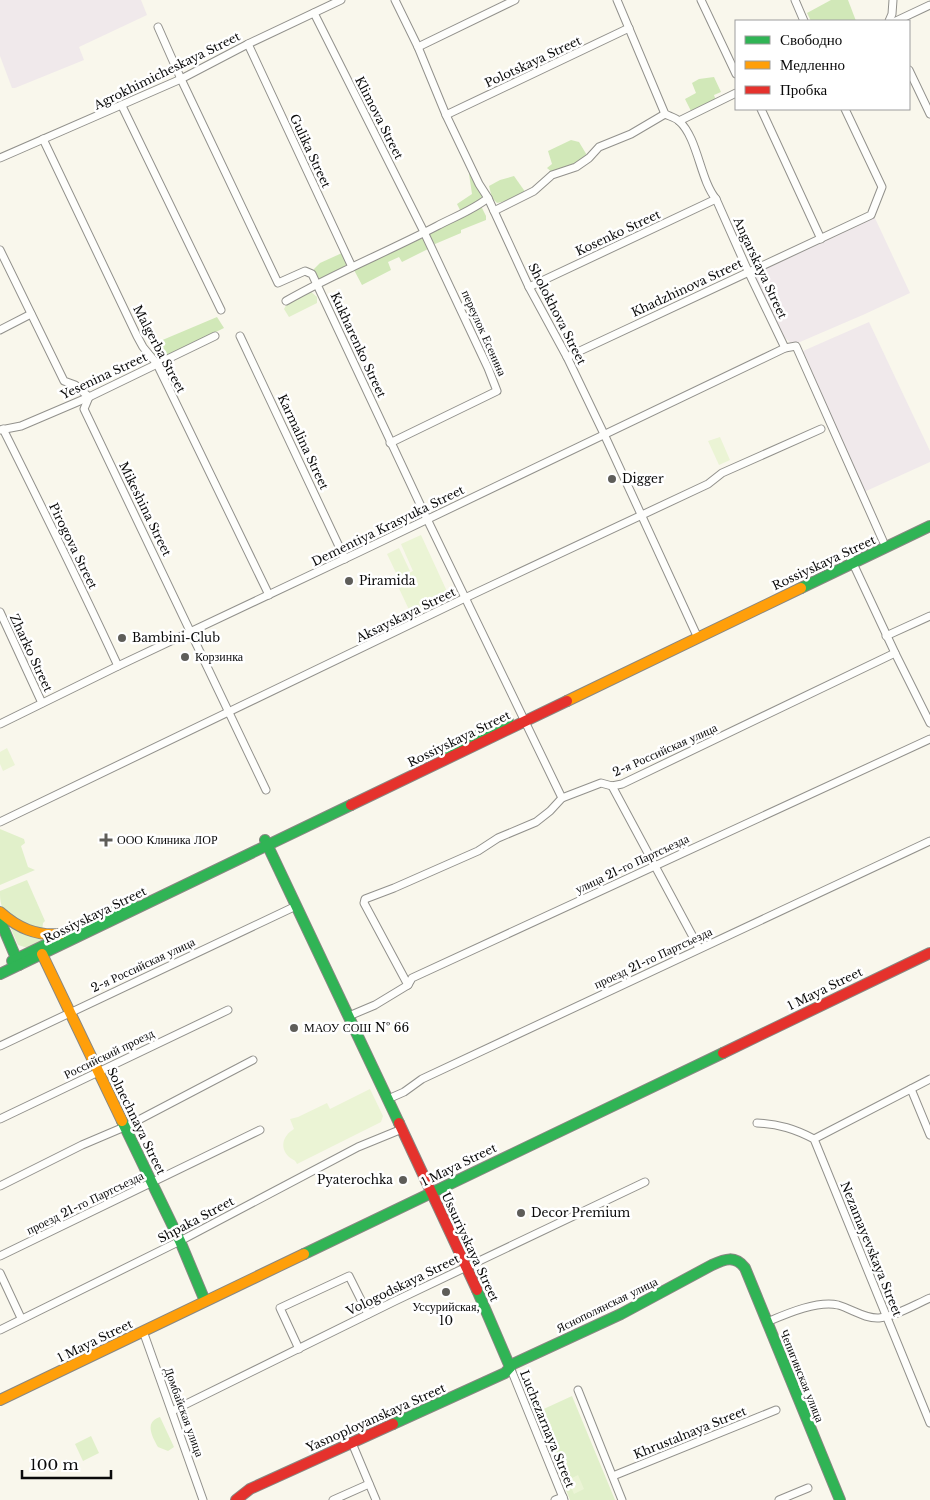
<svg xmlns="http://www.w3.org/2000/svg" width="930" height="1500" viewBox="0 0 930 1500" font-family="'Libre Baskerville',serif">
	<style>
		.industrial { fill: #f0e9eb }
		.green { fill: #e1f0ca }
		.forest { fill: #d1e8b8 }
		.pitch { fill: #ebf4d5 }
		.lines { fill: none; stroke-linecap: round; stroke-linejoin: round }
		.street-casing { stroke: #92918c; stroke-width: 9 }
		.fast-casing { stroke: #888782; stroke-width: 12 }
		.slow-casing { stroke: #888782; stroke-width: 12 }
		.jam-casing { stroke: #888782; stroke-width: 12 }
		.street { stroke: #fefefc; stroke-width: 7 }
		.fast { stroke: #30b455; stroke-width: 10 }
		.slow { stroke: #ff9f0a; stroke-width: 10 }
		.jam { stroke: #e5322d; stroke-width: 10 }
		.poi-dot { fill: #5e5d59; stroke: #fff; stroke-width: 2 }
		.labels { text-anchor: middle; stroke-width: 5; stroke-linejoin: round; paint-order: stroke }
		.street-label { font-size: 12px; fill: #0a0a0a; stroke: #fff }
		.poi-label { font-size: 12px; fill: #0a0a0a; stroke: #fff; text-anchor: start }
	</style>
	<rect width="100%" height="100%" fill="#f9f7ec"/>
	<!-- industrial -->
	<g class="industrial">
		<polygon points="0,0 141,0 147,15 79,47 84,60 15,88 12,88 0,56"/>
		<polygon points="874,216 910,293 865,314 793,345 785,338 753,274"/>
		<polygon points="869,322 930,451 930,462 864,492 803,351"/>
	</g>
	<!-- green -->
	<g class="green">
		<polygon points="310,291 317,297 317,303 289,317 284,309 288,302"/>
		<polygon points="0,829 24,839 25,843 21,846 28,867 35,870 0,885"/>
		<path d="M27 880 45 921 43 923 42 931C30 928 13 921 4 910 0 905 0 897 0 891Z"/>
		<polygon points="11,927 48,939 28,948 18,945 11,929"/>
		<polygon points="572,1396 615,1500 570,1500 535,1413"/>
		<path d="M160 1417 174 1447 168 1451 158 1447C152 1436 144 1422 160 1417Z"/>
		<polygon points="91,1436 99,1453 83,1461 75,1444"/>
	</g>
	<!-- forest -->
	<g class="forest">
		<polygon points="831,0 848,0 856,21 811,21 807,13"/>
		<polygon points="714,77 721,92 714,95 716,101 692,113 685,99 696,93 692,83 699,79"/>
		<polygon points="571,140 579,142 588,157 574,167 553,173 547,168 552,164 548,151"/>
		<polygon points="473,170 484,195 475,204 461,212 457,204 472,194 469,174"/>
		<polygon points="514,176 526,193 514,199 497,203 492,198 489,186 500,180"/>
		<polygon points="477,207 482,208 486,216 486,220 461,230 461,233 435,244 428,239 426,233"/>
		<polygon points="419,238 423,239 428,249 402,262 399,257 388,262 391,270 362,285 354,270"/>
		<path d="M342 253 347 263C343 271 327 279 318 280L314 276V269L320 263Z"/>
		<polygon points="217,317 224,328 165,357 153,353 153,344"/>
	</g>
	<!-- pitch -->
	<g class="pitch">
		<polygon points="720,437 730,460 719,465 708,441"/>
		<polygon points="421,535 450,598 412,616 395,580 413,571 401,544"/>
		<polygon points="399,548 410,571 398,577 387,554"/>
		<polygon points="7,748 15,765 3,771 0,764 0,752"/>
		<path d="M370 1089 383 1116 381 1122 297 1164C295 1159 292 1160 288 1156 279 1146 284 1135 294 1129L290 1119 298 1117 327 1103 330 1109Z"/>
		<polygon points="578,1475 584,1489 574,1494 568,1480"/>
	</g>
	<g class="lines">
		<defs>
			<g id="street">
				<polyline points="395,0 418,47 446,115 479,184 488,198 529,287 567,357 604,434 698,638"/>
				<path d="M617 0 665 114C669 116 676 118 679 121 698 138 700 180 716 199L748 271 785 348"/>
				<polyline points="701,0 736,74"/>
				<polyline points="795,0 804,21"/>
				<polyline points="314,13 424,232 488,368 497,391 390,443"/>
				<polyline points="889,21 892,14 893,0"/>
				<polyline points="896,21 930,5"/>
				<polyline points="158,27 181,79 278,283 305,271 312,274 427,519 562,798"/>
				<polyline points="248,44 352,267"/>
				<polyline points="418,47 515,0"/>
				<polyline points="909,70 930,114"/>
				<polyline points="122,106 221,310"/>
				<polyline points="761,109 821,239"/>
				<polyline points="446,115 629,28"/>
				<polyline points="679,121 736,93"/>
				<polyline points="43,139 137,336 143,347 157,364 269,595"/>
				<polyline points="0,158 181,79 248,44 341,0"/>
				<polyline points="494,211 534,191 552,175 576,167 589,158 599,147 631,134 665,114"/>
				<polyline points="0,250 64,381 75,385 89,397"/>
				<polyline points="529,287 716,199"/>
				<path d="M286 301C335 273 387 252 437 226 454 217 473 210 488 198"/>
				<polyline points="0,330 31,314"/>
				<polyline points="240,336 345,559"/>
				<polyline points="567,357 871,215 882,187 845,109"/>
				<polyline points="89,397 84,409 266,790"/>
				<path d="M3 429C42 507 81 586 118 666"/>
				<polyline points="0,430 21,426 89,397 215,336"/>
				<polyline points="850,557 895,653 930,723"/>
				<polyline points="0,612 42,703"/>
				<polyline points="886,636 930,616"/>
				<polyline points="0,724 118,666 357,553 785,348 796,346 883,541"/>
				<polyline points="612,786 699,948"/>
				<polyline points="0,822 465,598 708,484 722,473 821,429"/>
				<polyline points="408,985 364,903 365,899 394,888 478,851 498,838 536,822 550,811 562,798 601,783 612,786 622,784 895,653"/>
				<polyline points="349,1016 375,1005 408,985 412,978 930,739"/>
				<polyline points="0,1046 296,906"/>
				<polyline points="911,1089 930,1135"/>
				<polyline points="388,1099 404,1092 422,1079 930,841"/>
				<polyline points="0,1119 228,1010"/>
				<path d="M757 1123C779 1124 795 1129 814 1139L930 1423"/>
				<polyline points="814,1139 930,1079"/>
				<polyline points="0,1186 82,1145 129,1125 253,1060"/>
				<polyline points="0,1256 260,1130"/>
				<polyline points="0,1273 21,1318"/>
				<path d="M767 1322C786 1314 818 1300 838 1305 852 1309 865 1319 879 1318 896 1316 914 1305 930 1298"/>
				<polyline points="0,1330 180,1241 358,1147 402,1129"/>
				<polyline points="143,1331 203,1500"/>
				<polyline points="299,1349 280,1308 349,1276 368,1314"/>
				<polyline points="510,1367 564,1500"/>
				<polyline points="578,1390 622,1500"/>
				<polyline points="172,1411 395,1301 645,1182"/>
				<polyline points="352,1443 376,1500"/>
				<polyline points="613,1476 776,1410"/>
				<polyline points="333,1500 369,1484"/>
				<polyline points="555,1500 563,1497"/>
				<polyline points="779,1500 808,1488"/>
			</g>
			<g id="fast">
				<polyline points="801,588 930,526"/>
				<polyline points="442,753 508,721"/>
				<polyline points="265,840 399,1123"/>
				<polyline points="0,920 19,965"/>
				<polyline points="12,961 132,903"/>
				<polyline points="0,974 351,805"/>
				<polyline points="122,1121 180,1241 205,1301"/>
				<polyline points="304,1254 723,1053"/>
				<polyline points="477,1290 510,1367"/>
				<path d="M393 1424 505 1373 513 1364 621 1314 712 1265C725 1259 735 1255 745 1268L840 1500"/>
			</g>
			<g id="slow">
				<polyline points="567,701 801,588"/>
				<path d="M0 912C18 928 36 936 60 934"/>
				<polyline points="42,954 122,1121"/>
				<polyline points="0,1400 304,1254"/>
			</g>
			<g id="jam">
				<polyline points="351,805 567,701"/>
				<polyline points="723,1053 930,953"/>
				<polyline points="399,1123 477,1290"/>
				<polyline points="236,1500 250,1489 393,1424"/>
			</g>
		</defs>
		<!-- street casing -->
		<use href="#street" class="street-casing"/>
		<!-- fast casing -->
		<use href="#fast" class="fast-casing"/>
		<!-- slow casing -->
		<use href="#slow" class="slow-casing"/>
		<!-- jam casing -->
		<use href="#jam" class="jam-casing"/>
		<!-- street -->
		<use href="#street" class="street"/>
		<!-- fast -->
		<use href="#fast" class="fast"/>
		<!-- slow -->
		<use href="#slow" class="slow"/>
		<!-- jam -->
		<use href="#jam" class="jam"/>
	</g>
	<!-- markers -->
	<g class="poi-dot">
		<circle cx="612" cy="479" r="5"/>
		<circle cx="349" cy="581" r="5"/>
		<circle cx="122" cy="638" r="5"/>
		<circle cx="185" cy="657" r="5"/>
		<path d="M103.5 832.5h5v5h5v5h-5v5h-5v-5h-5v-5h5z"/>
		<circle cx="294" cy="1028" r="5"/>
		<circle cx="403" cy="1180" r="5"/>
		<circle cx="521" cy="1213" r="5"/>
		<circle cx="446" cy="1292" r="5"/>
	</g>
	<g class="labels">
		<!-- street labels -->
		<g class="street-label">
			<text transform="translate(533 62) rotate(-25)" y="4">Polotskaya Street</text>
			<text transform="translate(167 71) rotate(-26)" y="4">Agrokhimicheskaya Street</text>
			<text transform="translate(379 118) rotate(63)" y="4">Klimova Street</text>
			<text transform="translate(310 151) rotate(65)" y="4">Gulika Street</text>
			<text transform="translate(618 233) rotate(-25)" y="4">Kosenko Street</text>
			<text transform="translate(760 268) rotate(65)" y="4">Angarskaya Street</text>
			<text transform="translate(687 288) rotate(-25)" y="4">Khadzhinova Street</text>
			<text transform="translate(557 314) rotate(63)" y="4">Sholokhova Street</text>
			<text transform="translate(484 333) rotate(66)" y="4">переулок Есенина</text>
			<text transform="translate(358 345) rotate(65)" y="4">Kukharenko Street</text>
			<text transform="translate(159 349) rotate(62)" y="4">Malgerba Street</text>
			<text transform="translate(104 376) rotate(-25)" y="4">Yesenina Street</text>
			<text transform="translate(303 442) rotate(65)" y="4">Karmalina Street</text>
			<text transform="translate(145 509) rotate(64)" y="4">Mikeshina Street</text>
			<text transform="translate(388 526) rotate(-26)" y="4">Dementiya Krasyuka Street</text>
			<text transform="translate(73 546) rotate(64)" y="4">Pirogova Street</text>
			<text transform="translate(824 563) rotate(-25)" y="4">Rossiyskaya Street</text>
			<text transform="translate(406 615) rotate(-26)" y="4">Aksayskaya Street</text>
			<text transform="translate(31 653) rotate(65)" y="4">Zharko Street</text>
			<text transform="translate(459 739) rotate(-26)" y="4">Rossiyskaya Street</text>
			<text transform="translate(665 750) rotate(-24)" y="4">2-я Российская улица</text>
			<text transform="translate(632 864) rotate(-25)" y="4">улица 21-го Партсъезда</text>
			<text transform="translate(95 915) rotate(-26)" y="4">Rossiyskaya Street</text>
			<text transform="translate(653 958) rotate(-25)" y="4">проезд 21-го Партсъезда</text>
			<text transform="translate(143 965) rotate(-25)" y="4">2-я Российская улица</text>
			<text transform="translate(825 989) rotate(-26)" y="4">1 Maya Street</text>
			<text transform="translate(109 1054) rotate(-26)" y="4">Российский проезд</text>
			<text transform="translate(136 1121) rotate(64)" y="4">Solnechnaya Street</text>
			<text transform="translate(459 1165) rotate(-26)" y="4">1 Maya Street</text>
			<text transform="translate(85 1203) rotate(-26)" y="4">проезд 21-го Партсъезда</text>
			<text transform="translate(196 1220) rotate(-28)" y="4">Shpaka Street</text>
			<text transform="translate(470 1247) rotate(65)" y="4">Ussuriyskaya Street</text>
			<text transform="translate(871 1249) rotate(68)" y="4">Nezamayevskaya Street</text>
			<text transform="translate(403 1285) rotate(-26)" y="4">Vologodskaya Street</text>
			<text transform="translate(607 1305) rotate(-26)" y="4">Яснополянская улица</text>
			<text transform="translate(95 1341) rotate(-26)" y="4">1 Maya Street</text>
			<text transform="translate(802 1376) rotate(68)" y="4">Чепигинская улица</text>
			<text transform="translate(184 1412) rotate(70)" y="4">Домбайская улица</text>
			<text transform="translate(376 1418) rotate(-24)" y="4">Yasnoployanskaya Street</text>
			<text transform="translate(547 1429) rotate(68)" y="4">Luchezarnaya Street</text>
			<text transform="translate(690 1433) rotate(-22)" y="4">Khrustalnaya Street</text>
		</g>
		<!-- poi labels -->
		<g class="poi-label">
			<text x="622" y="483">Digger</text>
			<text x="359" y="585">Piramida</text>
			<text x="132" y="642">Bambini-Club</text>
			<text x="195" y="661">Корзинка</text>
			<text x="117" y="844">ООО Клиника ЛОР</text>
			<text x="304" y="1032">МАОУ СОШ № 66</text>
			<text x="393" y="1184" text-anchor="end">Pyaterochka</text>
			<text x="531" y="1217">Decor Premium</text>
			<text x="446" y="1311" text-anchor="middle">Уссурийская,<tspan x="446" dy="14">10</tspan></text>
		</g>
	</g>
	<!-- legend -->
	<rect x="735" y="20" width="175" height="90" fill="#ffffff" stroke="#9d9d9d"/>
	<rect x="745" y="36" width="25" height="8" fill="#30b455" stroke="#9d9d9d"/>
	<text x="780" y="45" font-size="15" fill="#0a0a0a">Свободно</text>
	<rect x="745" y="61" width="25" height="8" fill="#ff9f0a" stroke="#9d9d9d"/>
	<text x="780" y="70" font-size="15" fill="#0a0a0a">Медленно</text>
	<rect x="745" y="86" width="25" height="8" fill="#e5322d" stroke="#9d9d9d"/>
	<text x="780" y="95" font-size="15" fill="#0a0a0a">Пробка</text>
	<!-- scale -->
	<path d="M22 1470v8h89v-8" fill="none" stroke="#0a0a0a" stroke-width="2.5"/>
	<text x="30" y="1470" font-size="15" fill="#0a0a0a" stroke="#ffffff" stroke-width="4" paint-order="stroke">100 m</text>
</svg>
